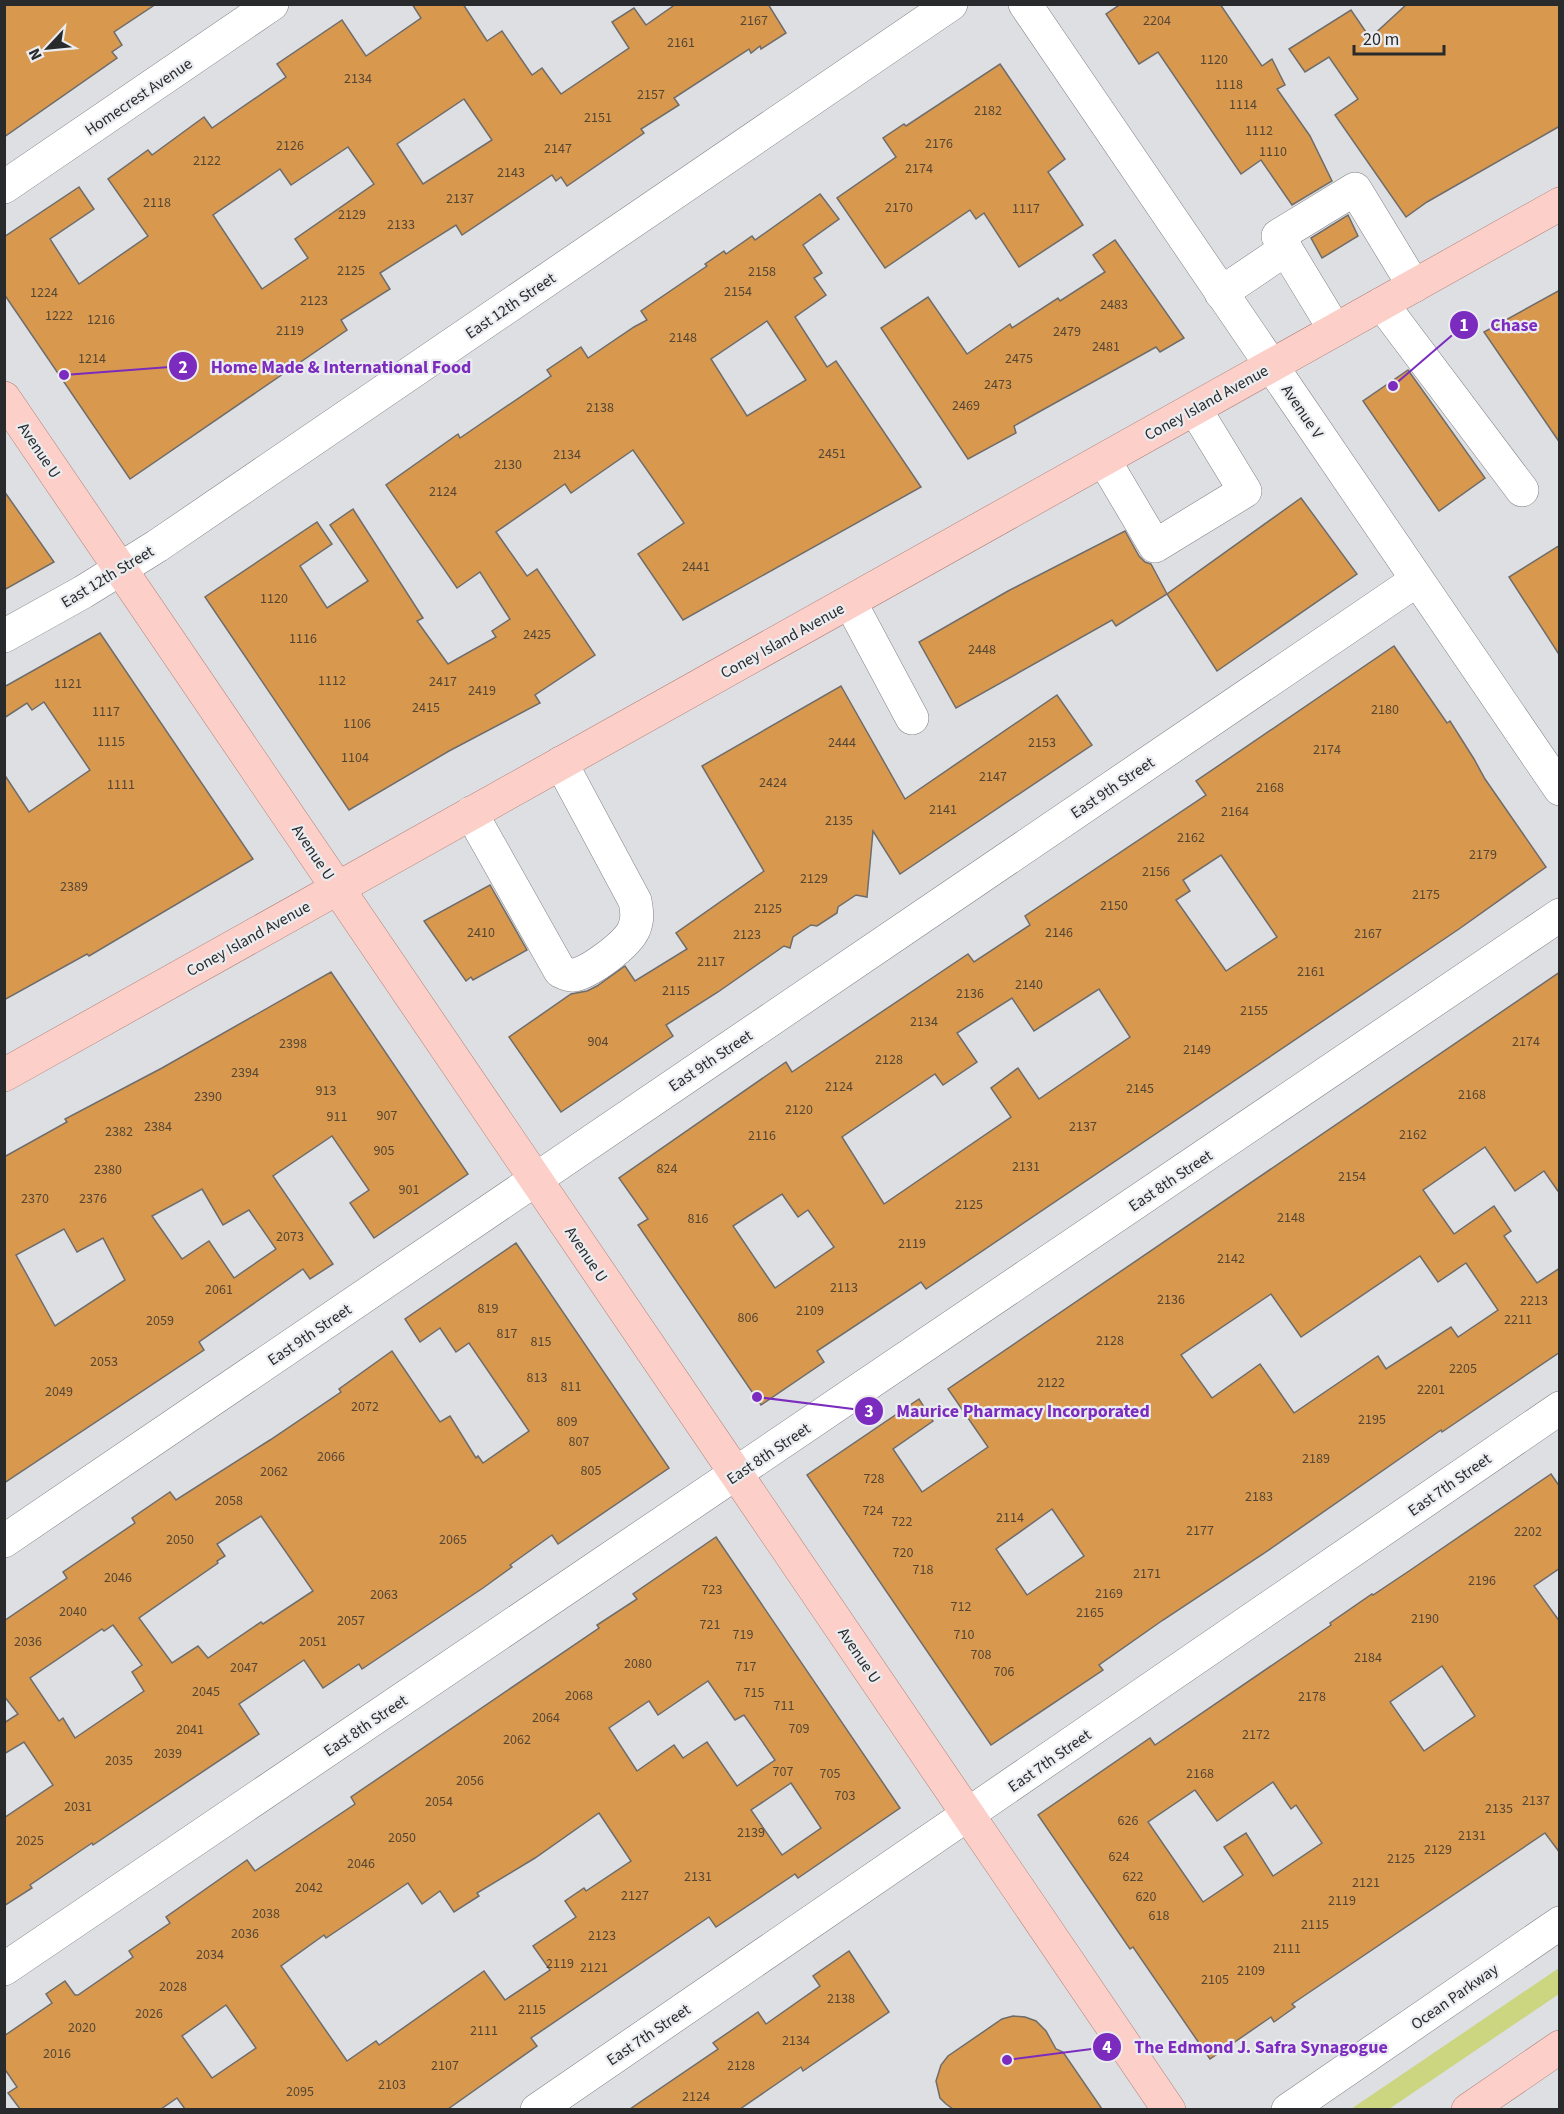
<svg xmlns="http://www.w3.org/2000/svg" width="1564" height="2114" viewBox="0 0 1564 2114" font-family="'Source Sans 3',sans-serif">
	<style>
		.green { fill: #ccd57f }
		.building { fill: #d8994f; stroke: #6f6c69; stroke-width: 1.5; fill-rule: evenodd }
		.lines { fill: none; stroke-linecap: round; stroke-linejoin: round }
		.minor-casing { stroke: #808185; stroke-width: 34 }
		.major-casing { stroke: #b1807a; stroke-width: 34 }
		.minor { stroke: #fff; stroke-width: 33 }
		.major { stroke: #fccfc9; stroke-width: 33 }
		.labels { text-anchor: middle; stroke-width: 4.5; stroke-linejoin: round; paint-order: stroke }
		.number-label { font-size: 14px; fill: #554634 }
		.street-label { font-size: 16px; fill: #292a2b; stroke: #eaecf0 }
		.leader { fill: none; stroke: #7b2cbf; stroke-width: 2 }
		.callout-dot { fill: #7b2cbf; stroke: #eaecf0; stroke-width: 2 }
		.mark-label { font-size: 18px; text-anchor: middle; font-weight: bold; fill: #fff }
		.callout-label { font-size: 18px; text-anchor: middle; font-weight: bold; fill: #7b2cbf; stroke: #eaecf0; stroke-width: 4.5; stroke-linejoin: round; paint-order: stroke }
	</style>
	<rect width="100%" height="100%" fill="#dddfe3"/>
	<!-- green -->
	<polygon class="green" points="1559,1968 1559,1994 1389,2109 1351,2109"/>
	<!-- building -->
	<g class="building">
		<polygon points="4,4 156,4 114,32 122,45 112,52 117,58 4,137"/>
		<path d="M412 4H463L487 41 502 31 532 75 542 68 561 94 629 48 612 22 634 8 646 25 676 4H768L786 33 761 49 760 46 751 53 749 49 674 98 679 105 641 129 644 133 567 186 561 177 556 181 552 175 462 235 456 225 380 273 390 289 341 320 347 330 130 479 4 294V237L79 187 94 209 50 239 79 284 148 236 108 179 148 150 152 155 204 117 212 128 286 77 277 64 342 20 366 56 421 18ZM464 99 492 140 423 184 397 144ZM348 147 374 184 295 239 308 258 262 289 213 215 280 169 291 185Z"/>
		<polygon points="1121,4 1220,4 1262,66 1272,59 1285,85 1277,89 1310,136 1332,181 1292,205 1261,160 1241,174 1158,52 1139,64 1106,14"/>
		<polygon points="1407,4 1560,4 1560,126 1427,202 1406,217 1335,115 1358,99 1329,57 1305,72 1289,49 1351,10 1370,38"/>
		<polygon points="1000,64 1065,159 1048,172 1083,225 1019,267 984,213 976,219 970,210 885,268 837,198 896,157 883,138 904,124 906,126"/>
		<path d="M820 194 839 219 803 245 822 273 814 278 826 295 795 317 827 367 836 361 921 487 683 620 638 554 684 523 633 450 571 493 565 484 496 532 527 576 537 569 595 655 535 695 540 703 449 751 349 810 205 597 317 522 332 544 300 566 327 608 368 581 330 525 353 509 423 618 417 621 448 664 496 637 492 631 510 619 480 572 457 588 386 485 458 434 460 438 551 376 547 370 581 347 588 358 634 327 647 320 641 311 707 266 705 264 724 251 726 254 752 236 755 240ZM767 321 806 380 747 416 711 359Z"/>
		<polygon points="1348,215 1358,236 1322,258 1311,238"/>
		<polygon points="1115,240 1184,338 1160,352 1156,347 1037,413 1014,426 1016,433 968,459 881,328 928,297 967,354 1010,324 1012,328 1058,298 1060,301 1105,272 1093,255"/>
		<polygon points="1560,290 1560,443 1484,332"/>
		<polygon points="1408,370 1485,478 1439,511 1363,401"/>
		<polygon points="4,491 54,562 4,590"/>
		<polygon points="1301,498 1357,574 1217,671 1167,594"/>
		<polygon points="1125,531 1139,556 1145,562 1151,564 1167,594 1116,626 1112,620 956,708 919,642 1008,591"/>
		<polygon points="1560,545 1560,656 1509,577"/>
		<polygon points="100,633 253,859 89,956 87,954 4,1000 4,774 29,812 90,770 44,702 32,710 27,703 4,718 4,687"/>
		<path d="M1394 646 1447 723 1450 721 1474 759 1485 779 1546 867 1459 929 926 1289 921 1282 817 1351 824 1362 761 1405 638 1225 648 1219 619 1178 786 1062 792 1072 968 954 974 962 1030 925 1025 916 1206 795 1196 781ZM1221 855 1277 937 1226 971 1176 900 1190 891 1183 880ZM1099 989 1130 1037 1039 1099 1018 1068 991 1088 1011 1117 884 1204 842 1137 935 1074 943 1085 977 1062 957 1033 1012 998 1034 1031ZM782 1194 798 1217 808 1210 834 1247 775 1288 733 1226Z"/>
		<polygon points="841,686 905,799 1057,695 1092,745 900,874 873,831 867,897 856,895 838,907 837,913 817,926 811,925 793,937 790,948 784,946 718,992 666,1025 673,1036 561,1112 509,1037 571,994 587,991 597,986 625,966 635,981 687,949 676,933 764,871 702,766"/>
		<polygon points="490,885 527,950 473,980 471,977 466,981 424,921"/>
		<path d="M331 972 468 1174 374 1238 350 1203 369 1190 332 1136 273 1176 333 1264 310 1279 303 1269 199 1342 204 1350 4 1483V1157L67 1122 65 1119 162 1068ZM202 1189 223 1225 249 1210 276 1249 234 1278 209 1241 182 1259 152 1216ZM64 1229 77 1252 103 1238 125 1280 55 1326 16 1255Z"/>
		<path d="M1560 972V1194L1544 1171 1515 1191 1485 1147 1423 1190 1454 1234 1494 1206 1511 1231 1504 1236 1537 1283 1560 1268V1352L1442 1432 1441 1430 1263 1554 1163 1620 1099 1665 1103 1670 991 1745 807 1475 919 1399 933 1421 893 1449 922 1492 988 1447 948 1389ZM1420 1256 1438 1282 1466 1263 1498 1310 1458 1337 1451 1327 1386 1369 1378 1356 1294 1413 1260 1364 1212 1398 1181 1355 1271 1294 1301 1337ZM1052 1509 1084 1556 1027 1595 996 1549Z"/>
		<path d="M516 1243 669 1468 558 1544 552 1535 510 1565 512 1567 483 1588 362 1669 359 1664 323 1688 304 1660 239 1704 259 1734 93 1845 92 1843 30 1885 32 1888 4 1906V1818L53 1785 24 1742 4 1754V1723L18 1714 4 1696V1621L67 1578 63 1572 135 1523 132 1518 170 1492 176 1500 270 1440 341 1392 339 1389 392 1351 440 1422 450 1416 476 1458 478 1456 483 1463 529 1431 469 1343 456 1352 440 1328 420 1342 405 1319ZM261 1516 313 1591 263 1624 261 1622 208 1658 198 1646 172 1663 139 1618 218 1563 217 1561 225 1556 217 1544ZM113 1625 142 1665 132 1672 144 1691 75 1738 63 1718 59 1721 30 1678 102 1629 104 1631Z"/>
		<path d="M1551 1474 1560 1487V1568L1534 1586 1560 1622V1853L1545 1833 1292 2004 1295 2007 1274 2022 1271 2017 1210 2059 1133 1947 1130 1949 1038 1815 1150 1738 1155 1745 1331 1625 1330 1623 1372 1594 1373 1595 1409 1571ZM1442 1666 1475 1716 1424 1751 1390 1702ZM1273 1782 1291 1809 1296 1805 1322 1843 1273 1876 1246 1833 1224 1847 1243 1875 1203 1902 1148 1822 1195 1790 1217 1821Z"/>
		<path d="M716 1537 900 1808 798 1878 795 1874 716 1927 709 1917 531 2038 537 2046 448 2109H185L177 2098 161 2109H20L8 2093 17 2087 4 2068V2036L52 2003 46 1994 65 1981 75 1995H78L133 1957 129 1951 170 1923 166 1917 247 1860 255 1871 355 1804 351 1797 599 1628 597 1625 637 1599 633 1594ZM708 1681 735 1720 744 1715 775 1760 737 1786 707 1742 683 1758 674 1745 637 1771 609 1728 649 1701 658 1715ZM791 1783 821 1828 782 1855 751 1810ZM599 1813 631 1861 586 1891 584 1888 565 1901 576 1917 533 1946 550 1970 505 2000 484 1971 379 2045 376 2041 347 2061 281 1966 324 1935 326 1938 408 1883 422 1904 440 1891 454 1912 479 1896 477 1893 535 1858ZM226 2005 256 2048 212 2078 182 2036Z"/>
		<polygon points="849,1951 889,2012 803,2071 801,2067 740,2109 630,2109 718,2049 713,2043 758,2012 766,2024 820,1986 813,1976"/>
		<polygon points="1013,2016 1025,2017 1036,2021 1046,2031 1056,2049 1063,2052 1102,2109 953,2109 946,2104 940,2098 936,2081 941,2065 948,2056 1002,2019"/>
	</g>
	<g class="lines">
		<defs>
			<g id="minor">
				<polyline points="1025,4 1560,789"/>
				<polyline points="4,187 272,4"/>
				<polyline points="1221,293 1286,249"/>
				<polyline points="1382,304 1522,490"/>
				<polyline points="1335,330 1278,236 1355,189 1414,286"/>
				<polyline points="1104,460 1155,546 1245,491 1195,409"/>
				<polyline points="850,602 912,718"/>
				<polyline points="4,636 83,592 157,546 951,4"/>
				<path d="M471 813 560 971C564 973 569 976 574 975 590 972 627 945 634 929 638 919 637 912 635 901L561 763"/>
				<polyline points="4,1541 1417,580"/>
				<polyline points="4,1969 1560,915"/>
				<polyline points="537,2110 1560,1408"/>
				<polyline points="1288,2110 1560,1923"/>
			</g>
			<g id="major">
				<polyline points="4,398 1169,2110"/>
				<polyline points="4,1075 1560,204"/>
				<polyline points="1468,2110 1560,2047"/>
			</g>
		</defs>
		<!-- minor casing -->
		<use href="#minor" class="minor-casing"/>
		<!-- major casing -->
		<use href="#major" class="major-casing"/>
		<!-- minor -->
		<use href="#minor" class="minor"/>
		<!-- major -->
		<use href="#major" class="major"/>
	</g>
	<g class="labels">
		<!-- number labels -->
		<g class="number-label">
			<text x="754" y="25">2167</text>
			<text x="1157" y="25">2204</text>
			<text x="681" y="47">2161</text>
			<text x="1214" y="64">1120</text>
			<text x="358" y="83">2134</text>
			<text x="1229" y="89">1118</text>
			<text x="651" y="99">2157</text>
			<text x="1243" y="109">1114</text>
			<text x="988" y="115">2182</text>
			<text x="598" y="122">2151</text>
			<text x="1259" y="135">1112</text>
			<text x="939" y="148">2176</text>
			<text x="290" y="150">2126</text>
			<text x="558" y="153">2147</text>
			<text x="1273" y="156">1110</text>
			<text x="207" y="165">2122</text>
			<text x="919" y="173">2174</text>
			<text x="511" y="177">2143</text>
			<text x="460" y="203">2137</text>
			<text x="157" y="207">2118</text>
			<text x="899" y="212">2170</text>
			<text x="1026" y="213">1117</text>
			<text x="352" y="219">2129</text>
			<text x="401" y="229">2133</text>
			<text x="351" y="275">2125</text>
			<text x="762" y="276">2158</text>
			<text x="738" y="296">2154</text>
			<text x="44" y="297">1224</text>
			<text x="314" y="305">2123</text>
			<text x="1114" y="309">2483</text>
			<text x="59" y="320">1222</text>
			<text x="101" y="324">1216</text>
			<text x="290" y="335">2119</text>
			<text x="1067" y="336">2479</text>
			<text x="683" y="342">2148</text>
			<text x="1106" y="351">2481</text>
			<text x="92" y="363">1214</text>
			<text x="1019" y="363">2475</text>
			<text x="998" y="389">2473</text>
			<text x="966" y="410">2469</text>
			<text x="600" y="412">2138</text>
			<text x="832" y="458">2451</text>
			<text x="567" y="459">2134</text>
			<text x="508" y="469">2130</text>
			<text x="443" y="496">2124</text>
			<text x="696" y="571">2441</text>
			<text x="274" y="603">1120</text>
			<text x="537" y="639">2425</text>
			<text x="303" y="643">1116</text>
			<text x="982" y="654">2448</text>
			<text x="332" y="685">1112</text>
			<text x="443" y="686">2417</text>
			<text x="68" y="688">1121</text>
			<text x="482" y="695">2419</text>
			<text x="426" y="712">2415</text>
			<text x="1385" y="714">2180</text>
			<text x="106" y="716">1117</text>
			<text x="357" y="728">1106</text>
			<text x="111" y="746">1115</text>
			<text x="842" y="747">2444</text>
			<text x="1042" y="747">2153</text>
			<text x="1327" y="754">2174</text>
			<text x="355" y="762">1104</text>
			<text x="993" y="781">2147</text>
			<text x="773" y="787">2424</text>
			<text x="121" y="789">1111</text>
			<text x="1270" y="792">2168</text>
			<text x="943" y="814">2141</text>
			<text x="1235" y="816">2164</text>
			<text x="839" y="825">2135</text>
			<text x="1191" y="842">2162</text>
			<text x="1483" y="859">2179</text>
			<text x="1156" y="876">2156</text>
			<text x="814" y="883">2129</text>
			<text x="74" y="891">2389</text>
			<text x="1426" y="899">2175</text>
			<text x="1114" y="910">2150</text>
			<text x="768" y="913">2125</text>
			<text x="481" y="937">2410</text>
			<text x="1059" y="937">2146</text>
			<text x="1368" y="938">2167</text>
			<text x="747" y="939">2123</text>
			<text x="711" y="966">2117</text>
			<text x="1311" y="976">2161</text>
			<text x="1029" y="989">2140</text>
			<text x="676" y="995">2115</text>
			<text x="970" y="998">2136</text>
			<text x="1254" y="1015">2155</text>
			<text x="924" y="1026">2134</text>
			<text x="598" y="1046">904</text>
			<text x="1526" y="1046">2174</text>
			<text x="293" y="1048">2398</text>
			<text x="1197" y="1054">2149</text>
			<text x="889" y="1064">2128</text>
			<text x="245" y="1077">2394</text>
			<text x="839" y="1091">2124</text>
			<text x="1140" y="1093">2145</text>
			<text x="326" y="1095">913</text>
			<text x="1472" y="1099">2168</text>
			<text x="208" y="1101">2390</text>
			<text x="799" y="1114">2120</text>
			<text x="387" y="1120">907</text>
			<text x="337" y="1121">911</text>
			<text x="158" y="1131">2384</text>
			<text x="1083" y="1131">2137</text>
			<text x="119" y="1136">2382</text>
			<text x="1413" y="1139">2162</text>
			<text x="762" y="1140">2116</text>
			<text x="384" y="1155">905</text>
			<text x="1026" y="1171">2131</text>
			<text x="667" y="1173">824</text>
			<text x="108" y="1174">2380</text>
			<text x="1352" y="1181">2154</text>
			<text x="409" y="1194">901</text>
			<text x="35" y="1203">2370</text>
			<text x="93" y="1203">2376</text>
			<text x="969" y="1209">2125</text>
			<text x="1291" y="1222">2148</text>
			<text x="698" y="1223">816</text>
			<text x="290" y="1241">2073</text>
			<text x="912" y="1248">2119</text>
			<text x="1231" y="1263">2142</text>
			<text x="844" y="1292">2113</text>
			<text x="219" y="1294">2061</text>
			<text x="1171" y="1304">2136</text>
			<text x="1534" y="1305">2213</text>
			<text x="488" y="1313">819</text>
			<text x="810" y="1315">2109</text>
			<text x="748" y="1322">806</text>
			<text x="1518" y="1324">2211</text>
			<text x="160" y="1325">2059</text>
			<text x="507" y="1338">817</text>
			<text x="1110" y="1345">2128</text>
			<text x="541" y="1346">815</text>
			<text x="104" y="1366">2053</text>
			<text x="1463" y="1373">2205</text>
			<text x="537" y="1382">813</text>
			<text x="1051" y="1387">2122</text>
			<text x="571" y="1391">811</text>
			<text x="1431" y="1394">2201</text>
			<text x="59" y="1396">2049</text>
			<text x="365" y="1411">2072</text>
			<text x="1372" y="1424">2195</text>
			<text x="567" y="1426">809</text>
			<text x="579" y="1446">807</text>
			<text x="331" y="1461">2066</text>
			<text x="1316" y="1463">2189</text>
			<text x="591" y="1475">805</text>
			<text x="274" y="1476">2062</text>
			<text x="874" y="1483">728</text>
			<text x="1259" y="1501">2183</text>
			<text x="229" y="1505">2058</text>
			<text x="873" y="1515">724</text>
			<text x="1010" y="1522">2114</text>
			<text x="902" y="1526">722</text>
			<text x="1200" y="1535">2177</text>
			<text x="1528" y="1536">2202</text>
			<text x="180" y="1544">2050</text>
			<text x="453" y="1544">2065</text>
			<text x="903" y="1557">720</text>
			<text x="923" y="1574">718</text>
			<text x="1147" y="1578">2171</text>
			<text x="118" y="1582">2046</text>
			<text x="1482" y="1585">2196</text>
			<text x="712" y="1594">723</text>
			<text x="1109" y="1598">2169</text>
			<text x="384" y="1599">2063</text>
			<text x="961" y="1611">712</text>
			<text x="73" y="1616">2040</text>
			<text x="1090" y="1617">2165</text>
			<text x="1425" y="1623">2190</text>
			<text x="351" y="1625">2057</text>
			<text x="710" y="1629">721</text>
			<text x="743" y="1639">719</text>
			<text x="964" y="1639">710</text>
			<text x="28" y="1646">2036</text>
			<text x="313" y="1646">2051</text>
			<text x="981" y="1659">708</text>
			<text x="1368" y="1662">2184</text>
			<text x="638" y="1668">2080</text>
			<text x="746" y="1671">717</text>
			<text x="244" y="1672">2047</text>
			<text x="1004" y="1676">706</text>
			<text x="206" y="1696">2045</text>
			<text x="754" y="1697">715</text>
			<text x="579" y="1700">2068</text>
			<text x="1312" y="1701">2178</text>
			<text x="784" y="1710">711</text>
			<text x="546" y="1722">2064</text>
			<text x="799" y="1733">709</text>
			<text x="190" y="1734">2041</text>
			<text x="1256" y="1739">2172</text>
			<text x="517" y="1744">2062</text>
			<text x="168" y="1758">2039</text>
			<text x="119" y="1765">2035</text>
			<text x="783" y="1776">707</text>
			<text x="830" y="1778">705</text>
			<text x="1200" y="1778">2168</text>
			<text x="470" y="1785">2056</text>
			<text x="845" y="1800">703</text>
			<text x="1536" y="1805">2137</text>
			<text x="439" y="1806">2054</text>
			<text x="78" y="1811">2031</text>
			<text x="1499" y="1813">2135</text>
			<text x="1128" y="1825">626</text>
			<text x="751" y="1837">2139</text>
			<text x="1472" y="1840">2131</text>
			<text x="402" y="1842">2050</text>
			<text x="30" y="1845">2025</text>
			<text x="1438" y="1854">2129</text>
			<text x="1119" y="1861">624</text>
			<text x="1401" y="1863">2125</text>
			<text x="361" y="1868">2046</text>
			<text x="698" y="1881">2131</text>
			<text x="1133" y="1881">622</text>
			<text x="1366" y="1887">2121</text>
			<text x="309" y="1892">2042</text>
			<text x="635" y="1900">2127</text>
			<text x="1146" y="1901">620</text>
			<text x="1342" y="1905">2119</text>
			<text x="266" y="1918">2038</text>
			<text x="1159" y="1920">618</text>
			<text x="1315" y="1929">2115</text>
			<text x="245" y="1938">2036</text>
			<text x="602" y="1940">2123</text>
			<text x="1287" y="1953">2111</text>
			<text x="210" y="1959">2034</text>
			<text x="560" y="1968">2119</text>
			<text x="594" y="1972">2121</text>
			<text x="1251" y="1975">2109</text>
			<text x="1215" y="1984">2105</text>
			<text x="173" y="1991">2028</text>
			<text x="841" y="2003">2138</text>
			<text x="532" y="2014">2115</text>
			<text x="149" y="2018">2026</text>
			<text x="82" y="2032">2020</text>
			<text x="484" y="2035">2111</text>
			<text x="796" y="2045">2134</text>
			<text x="57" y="2058">2016</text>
			<text x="445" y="2070">2107</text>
			<text x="741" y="2070">2128</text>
			<text x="392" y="2089">2103</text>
			<text x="300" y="2096">2095</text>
			<text x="696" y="2101">2124</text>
		</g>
		<!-- street labels -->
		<g class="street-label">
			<text transform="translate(138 96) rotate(-34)" y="6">Homecrest Avenue</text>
			<text transform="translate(510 305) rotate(-34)" y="6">East 12th Street</text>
			<text transform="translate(1206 402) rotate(-29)" y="6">Coney Island Avenue</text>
			<text transform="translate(1303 411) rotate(56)" y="6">Avenue V</text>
			<text transform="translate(40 450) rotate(56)" y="6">Avenue U</text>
			<text transform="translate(107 576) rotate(-31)" y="6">East 12th Street</text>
			<text transform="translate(782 640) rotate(-29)" y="6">Coney Island Avenue</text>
			<text transform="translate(1112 787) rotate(-34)" y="6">East 9th Street</text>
			<text transform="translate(314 852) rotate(56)" y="6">Avenue U</text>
			<text transform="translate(248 938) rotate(-29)" y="6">Coney Island Avenue</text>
			<text transform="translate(710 1060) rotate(-34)" y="6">East 9th Street</text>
			<text transform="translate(1170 1180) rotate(-34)" y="6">East 8th Street</text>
			<text transform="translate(587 1254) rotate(56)" y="6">Avenue U</text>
			<text transform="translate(309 1334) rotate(-34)" y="6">East 9th Street</text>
			<text transform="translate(768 1453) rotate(-34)" y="6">East 8th Street</text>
			<text transform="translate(1449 1484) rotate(-35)" y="6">East 7th Street</text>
			<text transform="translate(860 1655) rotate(56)" y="6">Avenue U</text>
			<text transform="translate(365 1725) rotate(-34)" y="6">East 8th Street</text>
			<text transform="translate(1049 1760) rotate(-35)" y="6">East 7th Street</text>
			<text transform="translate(1454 1996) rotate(-35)" y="6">Ocean Parkway</text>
			<text transform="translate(648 2034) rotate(-34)" y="6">East 7th Street</text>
		</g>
	</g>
	<!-- callouts -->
	<path class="leader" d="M1393 386L1464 325M64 375L183 366M757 1397L869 1411M1007 2060L1107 2047"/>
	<g class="callout-dot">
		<circle cx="1393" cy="386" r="6"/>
		<circle cx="64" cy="375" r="6"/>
		<circle cx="757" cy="1397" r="6"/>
		<circle cx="1007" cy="2060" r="6"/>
		<circle cx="1464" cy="325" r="15"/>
		<circle cx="183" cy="366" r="15"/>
		<circle cx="869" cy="1411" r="15"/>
		<circle cx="1107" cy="2047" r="15"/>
	</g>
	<g class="mark-label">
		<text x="1464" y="331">1</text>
		<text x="183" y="373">2</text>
		<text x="869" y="1417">3</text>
		<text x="1107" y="2053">4</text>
	</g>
	<g class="callout-label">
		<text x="1514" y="331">Chase</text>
		<text x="341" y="373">Home Made &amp; International Food</text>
		<text x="1023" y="1417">Maurice Pharmacy Incorporated</text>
		<text x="1261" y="2053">The Edmond J. Safra Synagogue</text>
	</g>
	<!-- border -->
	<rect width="1564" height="2114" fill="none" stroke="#292a2b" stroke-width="12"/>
	<!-- north arrow -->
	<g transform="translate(48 48) rotate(244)" stroke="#eaecf0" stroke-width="4.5" paint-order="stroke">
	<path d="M0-4.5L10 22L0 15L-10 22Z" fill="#292a2b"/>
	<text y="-9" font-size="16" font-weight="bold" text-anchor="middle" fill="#292a2b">N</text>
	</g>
	<!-- scale -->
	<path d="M1354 45v9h90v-9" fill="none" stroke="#292a2b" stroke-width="3"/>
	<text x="1363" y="45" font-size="18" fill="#292a2b" stroke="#eaecf0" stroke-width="4.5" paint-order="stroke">20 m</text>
</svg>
